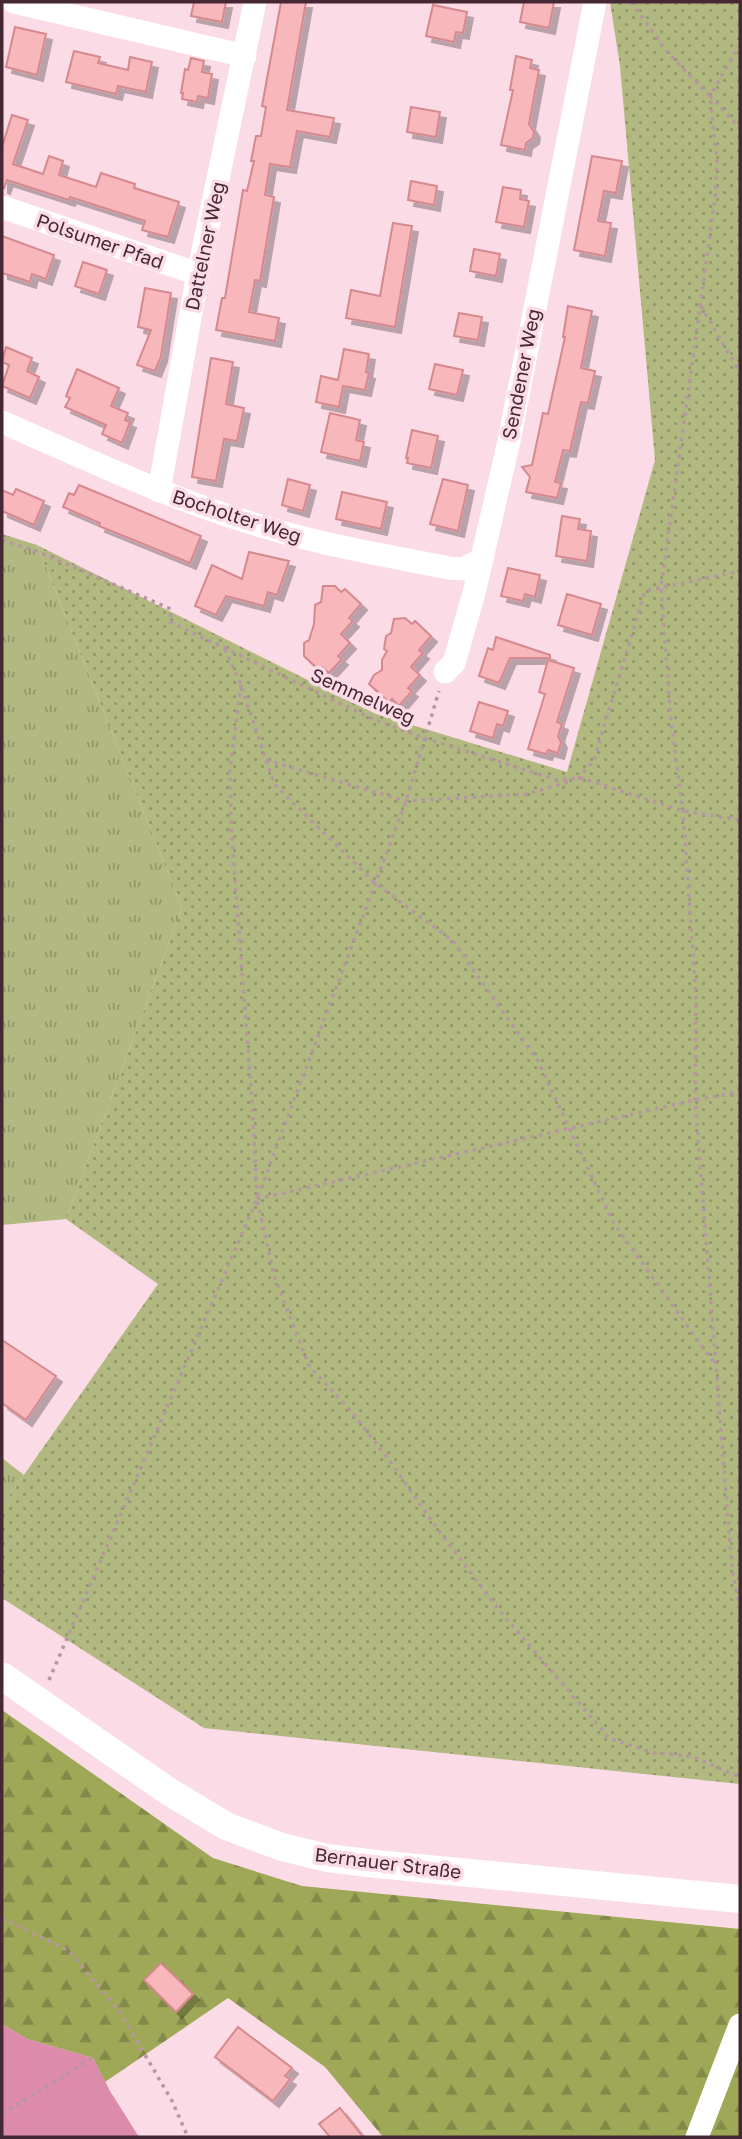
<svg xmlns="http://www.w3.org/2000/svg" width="742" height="2139" viewBox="0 0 742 2139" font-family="'Golos Text',sans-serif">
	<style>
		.grass { fill: url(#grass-tufts) }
		.forest { fill: url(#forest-firs) }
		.park { fill: url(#park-dots) }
		.water { fill: #dc8bab }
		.building { fill: #f8b7bb; stroke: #d5898e; stroke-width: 2; filter: url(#shadow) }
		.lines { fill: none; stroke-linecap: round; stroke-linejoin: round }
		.path { stroke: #b696a2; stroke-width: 3.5; stroke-dasharray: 3.5 5; stroke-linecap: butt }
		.minor { stroke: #fff; stroke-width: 23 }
		.major { stroke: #fff; stroke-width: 28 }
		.labels { text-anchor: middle; stroke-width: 7; stroke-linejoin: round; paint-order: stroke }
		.street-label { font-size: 19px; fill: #462834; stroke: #fbdbe6 }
	</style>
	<defs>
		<pattern id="grass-tufts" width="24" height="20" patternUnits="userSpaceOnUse" patternTransform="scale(1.75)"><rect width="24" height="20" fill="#b1b980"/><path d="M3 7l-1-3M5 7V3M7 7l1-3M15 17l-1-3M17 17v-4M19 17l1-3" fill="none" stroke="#92966a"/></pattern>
		<pattern id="forest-firs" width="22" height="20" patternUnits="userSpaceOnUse" patternTransform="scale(1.75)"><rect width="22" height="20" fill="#9ea857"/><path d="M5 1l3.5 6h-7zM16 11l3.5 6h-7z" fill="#838949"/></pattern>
		<pattern id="park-dots" width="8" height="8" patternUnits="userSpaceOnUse" patternTransform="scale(1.75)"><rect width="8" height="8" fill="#b1b980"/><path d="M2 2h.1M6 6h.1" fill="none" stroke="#92966a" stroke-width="1.8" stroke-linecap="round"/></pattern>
		<filter id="shadow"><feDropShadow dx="6" dy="6" stdDeviation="0" flood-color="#0004"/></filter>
	</defs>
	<rect width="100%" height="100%" fill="#fbdbe6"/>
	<!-- grass -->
	<g class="grass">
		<polygon points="2,534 37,545 182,908 66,1219 2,1225"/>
		<polygon points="2,1458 24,1475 2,1506"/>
	</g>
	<!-- forest -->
	<polygon class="forest" points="2,1710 213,1858 302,1886 740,1929 740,2137 383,2137 325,2067 228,1998 105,2082 93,2058 27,2039 2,2024"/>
	<!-- park -->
	<polygon class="park" points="610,2 740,2 740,1784 204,1728 2,1598 2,1506 158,1284 66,1219 182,908 37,545 376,714 567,772 655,460 620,66"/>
	<!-- water -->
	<polygon class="water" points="2,2024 27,2039 93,2058 110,2091 139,2137 2,2137"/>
	<!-- building -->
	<g class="building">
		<polygon points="194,2 226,2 222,22 191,16"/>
		<polygon points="281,2 306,2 287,110 334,118 330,137 297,131 290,167 270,164 265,195 274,197 260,281 255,280 249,312 279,318 275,341 216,330 222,298 225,298 243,190 247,191 254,161 251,161 256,136 261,136 266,107 262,106"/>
		<polygon points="524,2 554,2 549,28 520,22"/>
		<polygon points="433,5 467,12 463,33 456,32 454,42 426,36"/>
		<polygon points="15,27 46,34 37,75 6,67"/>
		<polygon points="74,51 100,57 98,63 128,70 130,57 152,62 146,92 118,86 116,94 66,82"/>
		<polygon points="516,56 532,60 530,68 539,70 529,124 534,132 533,138 526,143 525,150 501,145 513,90 510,90"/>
		<polygon points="191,58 204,61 202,72 212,74 208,98 198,96 197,102 182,99 183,93 181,93 185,69 188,70"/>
		<polygon points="411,107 440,112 436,137 407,132"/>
		<polygon points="12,115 28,120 13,164 43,174 49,156 63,161 59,175 96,187 101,173 135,184 134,188 179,202 168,237 142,230 145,221 70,197 69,200 7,180 4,188 2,187 2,147"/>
		<polygon points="592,156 622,161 616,193 604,191 598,221 611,223 605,256 574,250"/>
		<polygon points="411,181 437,186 434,205 408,200"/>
		<polygon points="503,187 521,190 520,199 529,201 524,227 496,222"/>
		<polygon points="393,223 412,226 395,327 346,318 351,290 380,296"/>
		<polygon points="2,236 54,255 46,279 32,274 30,282 2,273"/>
		<polygon points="474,249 500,254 496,276 470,271"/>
		<polygon points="83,262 107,270 99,294 75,286"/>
		<polygon points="145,288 171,293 161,356 155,371 137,365 151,330 138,327"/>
		<polygon points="568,306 592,311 581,368 595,371 588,403 581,402 570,451 563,450 555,482 561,483 557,498 526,492 530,477 522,467 532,465 543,413 548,414 565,337 563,337"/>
		<polygon points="459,313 482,317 478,340 454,336"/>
		<polygon points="6,347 32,358 27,371 39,377 30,398 2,386 9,365 2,362"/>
		<polygon points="344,349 369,354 366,372 369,373 365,390 343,386 339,407 316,402 321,376 338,380"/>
		<polygon points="211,358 233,362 226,404 244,408 237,441 224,439 216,481 192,477"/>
		<polygon points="435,364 463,370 457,395 429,389"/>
		<polygon points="77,369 119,388 111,406 128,413 125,420 130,422 122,443 102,434 106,425 65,407 70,398 66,396"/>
		<polygon points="330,413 360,420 356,440 364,442 360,461 321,452"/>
		<polygon points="412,430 438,436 431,468 407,463 408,458 406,458"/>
		<polygon points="288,479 310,485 303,511 282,505"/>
		<polygon points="443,479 468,485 458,531 430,524"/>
		<polygon points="79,485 201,536 190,563 99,526 100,523 63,507 69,493 74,495"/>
		<polygon points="16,489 44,501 34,525 2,511 2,490 13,495"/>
		<polygon points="342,492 387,502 381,529 336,519"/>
		<polygon points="562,516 580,519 578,529 591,531 587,561 556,556"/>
		<polygon points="249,552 289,561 277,595 268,592 264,606 226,596 216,615 195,606 212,565 242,579"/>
		<polygon points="508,568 540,575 535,597 525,594 523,601 501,596"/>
		<polygon points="323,586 335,586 341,592 345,589 361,604 349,618 353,621 341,634 350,643 338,656 342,659 329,673 322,667 319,670 304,656 304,643 309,640 314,624 315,605 321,602"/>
		<polygon points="567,594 601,604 592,635 558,625"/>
		<polygon points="405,618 412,624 415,621 431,636 419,650 423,653 411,667 420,675 408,688 412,691 399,706 392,699 389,702 369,684 374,675 382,670 382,660 387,651 384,649 386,636 391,633 394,619"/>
		<polygon points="496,637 550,655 550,658 510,658 499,683 479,676 488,648 493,650"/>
		<polygon points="548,660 574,668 557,722 562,724 558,736 561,742 558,753 548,750 546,754 528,749 545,694 539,692"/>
		<polygon points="479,702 508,711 503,726 497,724 493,738 470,731"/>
		<polygon points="2,1340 56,1376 26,1420 2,1403"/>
		<polygon points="161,1963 193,1994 176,2012 144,1980"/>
		<polygon points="238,2027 292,2068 285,2076 290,2079 273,2101 215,2057"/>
		<polygon points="340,2108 363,2137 330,2137 319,2124"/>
	</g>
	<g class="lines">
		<!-- path -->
		<g class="path">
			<polyline points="631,2 668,53 710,96 717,162 715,199 661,587 671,721 683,811 696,996 695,1100 732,1569 740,1609"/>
			<polyline points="740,44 710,96 740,128"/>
			<polyline points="701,306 740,373"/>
			<polyline points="2,540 36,551 171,609 170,622 375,720 424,738 557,780 581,778 683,811 740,820"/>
			<polyline points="225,649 241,685 274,784 375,883 453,941 538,1061 613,1222 714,1363"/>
			<polyline points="241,685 230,769 231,827 252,1101 257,1199 274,1275 309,1366 350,1410 386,1456 434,1524 498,1609 609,1738 654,1753 691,1756 740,1777"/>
			<polyline points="266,760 406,801 527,794 571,781"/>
			<polyline points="578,779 594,760 645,591 740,571"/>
			<polyline points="257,1199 695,1100 740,1092"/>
			<polyline points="49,1680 257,1199 406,801 439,691"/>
			<polyline points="2,1918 69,1951 120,2012 172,2101 188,2137"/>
			<polyline points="2,2114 93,2058"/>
		</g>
		<!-- minor -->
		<g class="minor">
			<polyline points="14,2 245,56"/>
			<polyline points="2,207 198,274"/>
			<path d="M2 422C89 460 176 502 268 528 327 546 389 556 449 568L463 569 482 559"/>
			<polyline points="159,491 198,274 255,2"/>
			<polyline points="445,672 454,663 474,593 509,441 595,2"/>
			<polyline points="697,2137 740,2025"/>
		</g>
		<!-- major -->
		<polyline class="major" points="2,1676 168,1791 226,1826 282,1847 327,1858 377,1864 740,1899"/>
	</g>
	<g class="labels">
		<!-- street labels -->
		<g class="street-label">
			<text transform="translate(100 241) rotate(19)" y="7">Polsumer Pfad</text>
			<text transform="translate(205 246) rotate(-78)" y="7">Dattelner Weg</text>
			<text transform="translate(521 374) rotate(-79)" y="7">Sendener Weg</text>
			<text transform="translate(237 516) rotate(18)" y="7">Bocholter Weg</text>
			<text transform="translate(363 696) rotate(24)" y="7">Semmelweg</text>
			<text transform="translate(388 1863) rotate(7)" y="7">Bernauer Straße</text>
		</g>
	</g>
	<!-- border -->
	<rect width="742" height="2139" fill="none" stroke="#462834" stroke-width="7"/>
</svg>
